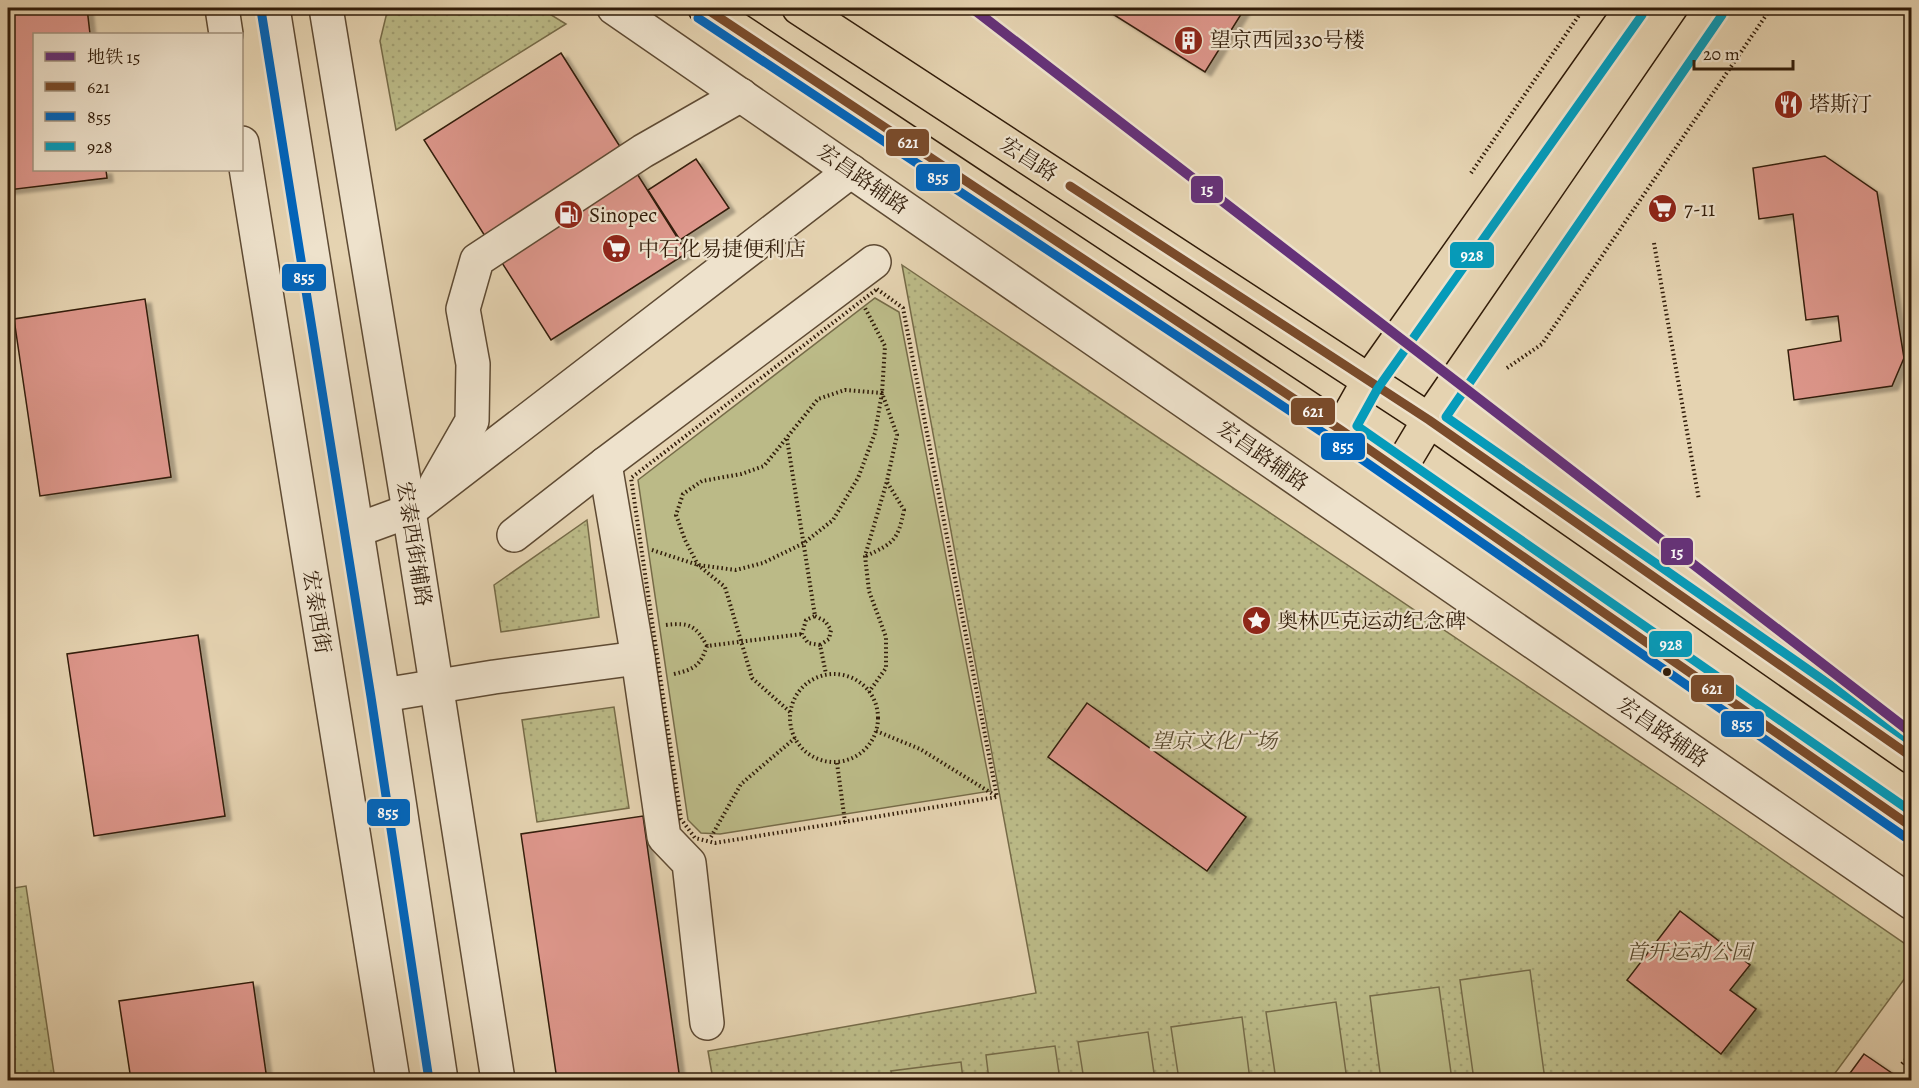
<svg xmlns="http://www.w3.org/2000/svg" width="1919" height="1088" viewBox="0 0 1919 1088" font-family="Alegreya,'Noto Serif SC',serif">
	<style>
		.grass { fill: url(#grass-dots); stroke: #766b48; stroke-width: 1.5 }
		.garden { fill: #bbba87; stroke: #766b48; stroke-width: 1.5 }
		.building { fill: #de978c; stroke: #311c09; stroke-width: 1.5; filter: url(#shadow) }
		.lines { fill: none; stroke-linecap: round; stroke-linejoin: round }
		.minor-casing { stroke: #5e4a33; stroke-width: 36 }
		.major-casing { stroke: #311c09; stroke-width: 36 }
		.path { stroke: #311c09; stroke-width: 4; stroke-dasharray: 1.5 3; stroke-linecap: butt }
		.minor { stroke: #eee2cc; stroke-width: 33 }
		.major { stroke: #e5d3b1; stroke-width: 33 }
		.bus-1-casing { stroke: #eee2cc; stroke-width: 14 }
		.bus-2-casing { stroke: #eee2cc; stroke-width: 14 }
		.bus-3-casing { stroke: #eee2cc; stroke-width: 14 }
		.bus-1 { stroke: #7a4b2a; stroke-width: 9 }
		.bus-2 { stroke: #0065bd; stroke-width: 9 }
		.bus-3 { stroke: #059bba; stroke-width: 9 }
		.metro-1-casing { stroke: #eee2cc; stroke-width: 15 }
		.metro-1 { stroke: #653279; stroke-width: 10 }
		.bus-dot { fill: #311c09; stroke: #eee2cc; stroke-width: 2 }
		.labels { text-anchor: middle; stroke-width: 4.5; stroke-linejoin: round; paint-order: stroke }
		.poi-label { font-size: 21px; fill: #311c09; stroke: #eee2cc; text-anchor: start }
		.street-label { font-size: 21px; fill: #311c09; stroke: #eee2cc }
		.park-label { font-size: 21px; font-style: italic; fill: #5a4b2f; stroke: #eee2cc }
		.line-badge { stroke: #eee2cc; stroke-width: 2 }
		.badge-label { font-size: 16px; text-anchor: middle; font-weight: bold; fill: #fff }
	</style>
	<defs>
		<pattern id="grass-dots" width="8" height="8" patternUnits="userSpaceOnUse" patternTransform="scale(1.5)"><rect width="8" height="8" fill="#bbba87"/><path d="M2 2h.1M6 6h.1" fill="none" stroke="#a19f73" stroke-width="1.8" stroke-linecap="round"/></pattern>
		<filter id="shadow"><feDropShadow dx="6" dy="4" stdDeviation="1.5" flood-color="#0004"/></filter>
	</defs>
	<rect width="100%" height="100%" fill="#e5d3b1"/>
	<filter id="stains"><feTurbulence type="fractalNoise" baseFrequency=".00333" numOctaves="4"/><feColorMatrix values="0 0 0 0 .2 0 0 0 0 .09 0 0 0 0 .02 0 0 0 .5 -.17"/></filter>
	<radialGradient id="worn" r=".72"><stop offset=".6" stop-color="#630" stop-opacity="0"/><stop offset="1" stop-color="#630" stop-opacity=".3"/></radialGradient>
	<!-- grass -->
	<g class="grass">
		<polygon points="388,8 540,8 566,24 396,130 380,41"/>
		<polygon points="902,265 1692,797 1911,948 1911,970 1830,1080 713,1080 708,1051 1036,993"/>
		<polygon points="587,520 599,617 501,632 494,585"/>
		<polygon points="614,707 629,808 537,822 522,720"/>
		<polygon points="26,886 55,1080 8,1080 8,889"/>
	</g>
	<!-- garden -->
	<g class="garden">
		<polygon points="875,298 899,312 991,791 720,834 701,833 688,820 638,480"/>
		<polygon points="1530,970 1545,1080 1474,1080 1460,980"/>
		<polygon points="1439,987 1452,1080 1381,1080 1370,996"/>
		<polygon points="1336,1002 1347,1080 1276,1080 1266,1012"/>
		<polygon points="1242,1017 1250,1080 1179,1080 1171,1027"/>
		<polygon points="1148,1032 1155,1080 1084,1080 1078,1042"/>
		<polygon points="1055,1046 1060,1080 989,1080 986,1055"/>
		<polygon points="961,1062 963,1080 893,1080 891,1071"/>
	</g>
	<!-- building -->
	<g class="building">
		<polygon points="8,8 87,8 90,34 34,34 34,170 106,170 107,178 8,190"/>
		<polygon points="1103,8 1245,8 1205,72"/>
		<polygon points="561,53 687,253 551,340 424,140"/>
		<polygon points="1825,156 1877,192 1904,358 1892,386 1794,400 1788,350 1841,341 1838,316 1806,320 1793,214 1759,219 1753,168"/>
		<polygon points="696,159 729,208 680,240 648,190"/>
		<polygon points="145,299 171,477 40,496 14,319"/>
		<polygon points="198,635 225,816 94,836 67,654"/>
		<polygon points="1087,703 1246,817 1207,871 1048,757"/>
		<polygon points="643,816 680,1080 557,1080 521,834"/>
		<polygon points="1680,911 1750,965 1730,990 1756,1009 1721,1054 1627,980"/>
		<polygon points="253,982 267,1080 131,1080 119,1001"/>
		<polygon points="1864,1054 1902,1080 1845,1080"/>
	</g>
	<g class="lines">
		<defs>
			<g id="minor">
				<polyline points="222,8 226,34"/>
				<polyline points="273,8 383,695 441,1080"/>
				<polyline points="326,8 409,511 498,1080"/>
				<polyline points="614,8 1912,903"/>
				<polyline points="242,143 393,1080"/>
				<polyline points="605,464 638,658 664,837 689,863 707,1023"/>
				<polyline points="436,484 472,421 473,364 463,309 477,260 643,151 741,95"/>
				<polyline points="357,530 409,511 851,171"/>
				<polyline points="514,535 605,464 874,262"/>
				<polyline points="383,695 494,677 638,658"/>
			</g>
			<g id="major">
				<polyline points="705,8 1341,430 1912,827"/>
				<polyline points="799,8 1429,420 1912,757"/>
				<polyline points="1341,430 1368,382 1632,8"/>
				<polyline points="1399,470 1429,420 1712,8"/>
			</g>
		</defs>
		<!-- minor casing -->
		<use href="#minor" class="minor-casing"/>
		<!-- major casing -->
		<use href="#major" class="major-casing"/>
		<!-- path -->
		<g class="path">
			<polyline points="1471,173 1584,8"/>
			<polyline points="1654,243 1699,500"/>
			<polygon points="877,289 903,308 997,797 715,843 695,838 681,819 631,478"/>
			<polyline points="1507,368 1542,344 1771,8"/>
			<polyline points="787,439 815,616 806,620 802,634 808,643 820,645 826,674"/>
			<polyline points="652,550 698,565 736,570 763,563 804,543 833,520 858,478 875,433 882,393 885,346 865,308"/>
			<path d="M866 556C894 543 898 540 904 510L887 482"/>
			<polyline points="815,616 825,621 831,630 829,639 820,645"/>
			<path d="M666 625C690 622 696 626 707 646"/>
			<path d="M674 674C695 669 700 666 707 646L802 634"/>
			<circle cx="834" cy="718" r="44"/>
			<polyline points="790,712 752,678 725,587 698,565 685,540 676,515 683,494 702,481 741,474 764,466 818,399 845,390 882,393 897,435 887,481 865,556 869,591 886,637 886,668 869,692"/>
			<polyline points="876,731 920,749 996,796"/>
			<polyline points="837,763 845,822"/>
			<polyline points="711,837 741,784 795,738"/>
			<polyline points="1902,1064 1912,1052"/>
		</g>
		<!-- minor -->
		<use href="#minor" class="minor"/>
		<!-- major -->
		<use href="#major" class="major"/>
		<defs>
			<g id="bus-1">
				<polyline points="705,8 1341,430 1912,827"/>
				<polyline points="1070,186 1429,420 1912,757"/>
			</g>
			<g id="bus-2">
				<polyline points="261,10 371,697 429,1080"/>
				<polyline points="698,18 1334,440 1905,837"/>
			</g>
			<g id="bus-3">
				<polyline points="1642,15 1378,388 1357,426 1912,812"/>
				<polyline points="1722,15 1446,417 1912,742"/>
			</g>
		</defs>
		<!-- bus-1 casing -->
		<use href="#bus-1" class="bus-1-casing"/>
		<!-- bus-2 casing -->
		<use href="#bus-2" class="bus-2-casing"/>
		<!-- bus-3 casing -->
		<use href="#bus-3" class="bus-3-casing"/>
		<!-- bus-1 -->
		<use href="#bus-1" class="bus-1"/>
		<!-- bus-2 -->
		<use href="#bus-2" class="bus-2"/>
		<!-- bus-3 -->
		<use href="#bus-3" class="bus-3"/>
		<defs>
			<polyline id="metro-1" points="972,8 1912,733"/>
		</defs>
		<!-- metro-1 casing -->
		<use href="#metro-1" class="metro-1-casing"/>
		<!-- metro-1 -->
		<use href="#metro-1" class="metro-1"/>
	</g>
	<!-- icons -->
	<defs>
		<symbol id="building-disc" viewBox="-11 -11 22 22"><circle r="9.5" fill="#8f2418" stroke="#eee2cc"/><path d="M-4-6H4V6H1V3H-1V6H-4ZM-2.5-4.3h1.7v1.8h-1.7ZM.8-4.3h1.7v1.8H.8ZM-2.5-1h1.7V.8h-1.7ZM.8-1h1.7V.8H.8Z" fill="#fff"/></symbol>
		<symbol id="restaurant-disc" viewBox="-11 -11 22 22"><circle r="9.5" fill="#8f2418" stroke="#eee2cc"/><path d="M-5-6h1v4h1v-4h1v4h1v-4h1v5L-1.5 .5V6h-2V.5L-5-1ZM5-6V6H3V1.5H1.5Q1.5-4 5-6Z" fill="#fff"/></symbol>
		<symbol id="supermarket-disc" viewBox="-11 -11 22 22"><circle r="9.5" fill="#8f2418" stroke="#eee2cc"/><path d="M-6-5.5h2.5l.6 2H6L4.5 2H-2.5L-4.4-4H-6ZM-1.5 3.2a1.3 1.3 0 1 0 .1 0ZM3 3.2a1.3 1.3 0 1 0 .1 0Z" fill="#fff"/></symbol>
		<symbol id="fuel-disc" viewBox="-11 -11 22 22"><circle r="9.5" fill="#8f2418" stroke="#eee2cc"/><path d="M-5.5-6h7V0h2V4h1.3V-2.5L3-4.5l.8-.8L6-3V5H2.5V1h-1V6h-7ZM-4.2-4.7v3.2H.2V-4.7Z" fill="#fff"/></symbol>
		<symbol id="sight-disc" viewBox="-11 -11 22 22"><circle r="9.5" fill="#8f2418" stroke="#eee2cc"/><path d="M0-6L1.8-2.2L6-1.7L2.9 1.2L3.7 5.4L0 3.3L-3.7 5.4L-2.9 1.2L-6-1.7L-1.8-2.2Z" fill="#fff"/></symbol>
	</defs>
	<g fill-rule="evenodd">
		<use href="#building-disc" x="1172" y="24" width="33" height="33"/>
		<use href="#restaurant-disc" x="1772" y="88" width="33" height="33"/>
		<use href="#supermarket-disc" x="1646" y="192" width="33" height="33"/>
		<use href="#fuel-disc" x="552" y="198" width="33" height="33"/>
		<use href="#supermarket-disc" x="600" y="232" width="33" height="33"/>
		<use href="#sight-disc" x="1240" y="604" width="33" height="33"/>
	</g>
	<!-- markers -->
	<circle class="bus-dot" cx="1667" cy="672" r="5"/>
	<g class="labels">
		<!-- poi labels -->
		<g class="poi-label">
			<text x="1210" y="47">望京西园330号楼</text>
			<text x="1809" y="111">塔斯汀</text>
			<text x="1684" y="216">7-11</text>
			<text x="589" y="222">Sinopec</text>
			<text x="638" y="256">中石化易捷便利店</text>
			<text x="1277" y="628">奥林匹克运动纪念碑</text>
		</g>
		<!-- street labels -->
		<g class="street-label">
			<text transform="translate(1029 159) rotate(33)" y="7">宏昌路</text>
			<text transform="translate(863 179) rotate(35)" y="7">宏昌路辅路</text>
			<text transform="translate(1263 456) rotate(35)" y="7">宏昌路辅路</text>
			<text transform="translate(414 544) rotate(81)" y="7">宏泰西街辅路</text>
			<text transform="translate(317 612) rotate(81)" y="7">宏泰西街</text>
			<text transform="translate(1663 732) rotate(35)" y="7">宏昌路辅路</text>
		</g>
		<!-- park labels -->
		<g class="park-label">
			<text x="1214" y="748">望京文化广场</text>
			<text x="1689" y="959">首开运动公园</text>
		</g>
	</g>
	<g class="line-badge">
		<rect x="885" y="128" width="45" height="29" rx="6" fill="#7a4b2a"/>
		<rect x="915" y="163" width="46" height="29" rx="6" fill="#0065bd"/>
		<rect x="1190" y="175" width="34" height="29" rx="6" fill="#653279"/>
		<rect x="1449" y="241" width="46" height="28" rx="6" fill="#059bba"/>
		<rect x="281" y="263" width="46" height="29" rx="6" fill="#0065bd"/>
		<rect x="1290" y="397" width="46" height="29" rx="6" fill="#7a4b2a"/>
		<rect x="1320" y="432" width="46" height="29" rx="6" fill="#0065bd"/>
		<rect x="1660" y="537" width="34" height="29" rx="6" fill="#653279"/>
		<rect x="1648" y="630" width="45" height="28" rx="6" fill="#059bba"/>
		<rect x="1690" y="674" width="45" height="29" rx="6" fill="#7a4b2a"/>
		<rect x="1720" y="710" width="45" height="28" rx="6" fill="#0065bd"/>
		<rect x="366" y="798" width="45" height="29" rx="6" fill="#0065bd"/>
	</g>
	<g class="badge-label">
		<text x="908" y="148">621</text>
		<text x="938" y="183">855</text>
		<text x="1207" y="195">15</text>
		<text x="1472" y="261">928</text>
		<text x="304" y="283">855</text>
		<text x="1313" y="417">621</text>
		<text x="1343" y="452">855</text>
		<text x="1677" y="558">15</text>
		<text x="1671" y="650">928</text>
		<text x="1712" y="694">621</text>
		<text x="1742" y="730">855</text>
		<text x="388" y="818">855</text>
	</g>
	<!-- margin -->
	<rect width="1919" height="1088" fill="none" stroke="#e5d3b1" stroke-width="30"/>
	<rect x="9" y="9" width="1901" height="1070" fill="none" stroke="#311c09" stroke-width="3"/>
	<rect x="15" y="15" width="1889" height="1058" fill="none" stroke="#311c09" stroke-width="1.5"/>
	<!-- legend -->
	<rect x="33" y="33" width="210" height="138" fill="#eee2cc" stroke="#a2937e" stroke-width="1.5"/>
	<rect x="45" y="52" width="30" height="9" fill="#653279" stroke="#a2937e" stroke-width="1.5"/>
	<text x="87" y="63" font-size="18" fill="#311c09">地铁 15</text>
	<rect x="45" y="82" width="30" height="9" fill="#7a4b2a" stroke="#a2937e" stroke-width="1.5"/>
	<text x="87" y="93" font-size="18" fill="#311c09">621</text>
	<rect x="45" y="112" width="30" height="9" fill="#0065bd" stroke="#a2937e" stroke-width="1.5"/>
	<text x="87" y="123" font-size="18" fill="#311c09">855</text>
	<rect x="45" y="142" width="30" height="9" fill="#059bba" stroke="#a2937e" stroke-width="1.5"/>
	<text x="87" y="153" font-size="18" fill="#311c09">928</text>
	<!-- scale -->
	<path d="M1694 60v9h99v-9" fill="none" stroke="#311c09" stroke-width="3"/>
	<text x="1703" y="60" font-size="18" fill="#311c09" stroke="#eee2cc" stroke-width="4.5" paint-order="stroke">20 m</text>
	<rect width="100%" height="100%" filter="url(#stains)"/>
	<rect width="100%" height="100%" fill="url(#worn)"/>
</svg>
